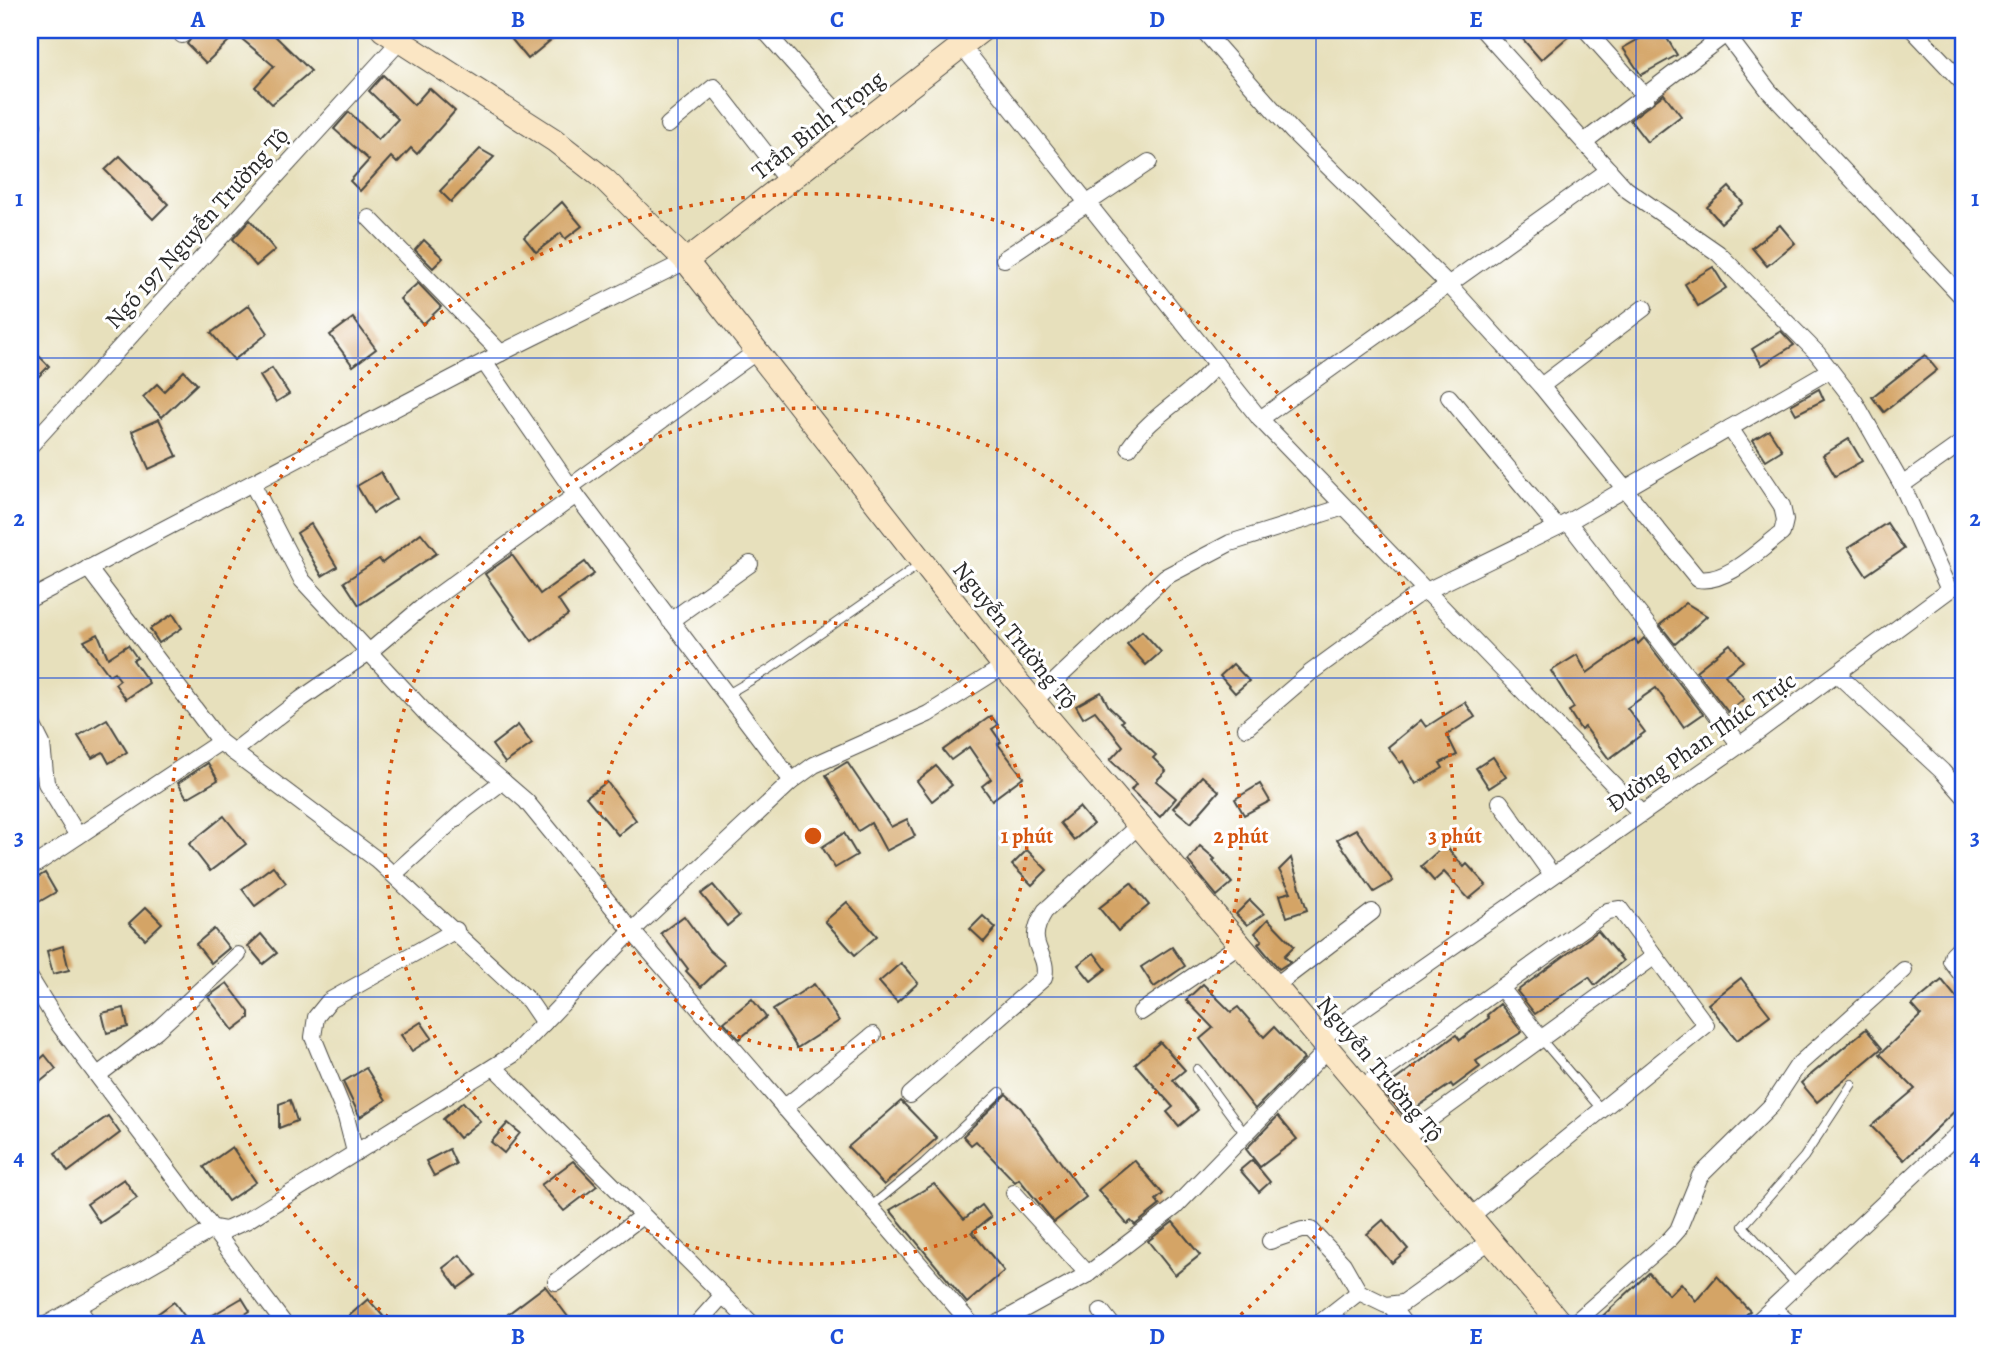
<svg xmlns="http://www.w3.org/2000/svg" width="1994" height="1355" viewBox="0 0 1994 1355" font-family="Alegreya,serif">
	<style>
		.building { fill: #d4a466 }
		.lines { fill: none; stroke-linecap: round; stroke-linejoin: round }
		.lane-casing { stroke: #474641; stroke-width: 10 }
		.street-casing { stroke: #474641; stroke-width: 18 }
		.secondary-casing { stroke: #474641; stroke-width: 25 }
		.lane { stroke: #fff; stroke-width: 8 }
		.street { stroke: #fff; stroke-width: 16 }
		.secondary { stroke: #fbe6c4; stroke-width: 23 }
		.grid { fill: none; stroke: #1d4ed8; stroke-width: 2; stroke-opacity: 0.55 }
		.ring { fill: none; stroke: #d5540f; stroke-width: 3.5; stroke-dasharray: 3.5 7 }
		.labels { text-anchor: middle; stroke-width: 6; stroke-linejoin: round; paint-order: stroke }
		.street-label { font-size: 24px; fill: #2b2b2b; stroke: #fff }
		.centre { fill: #d5540f; stroke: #fff; stroke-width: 3.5 }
		.ring-label { font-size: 21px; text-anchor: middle; font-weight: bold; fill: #d5540f; stroke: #fff; stroke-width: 6; stroke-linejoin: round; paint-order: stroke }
		.neatline { fill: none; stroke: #1d4ed8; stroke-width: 2.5 }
		.grid-label { font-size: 23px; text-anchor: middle; font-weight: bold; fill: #1d4ed8 }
	</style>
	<rect width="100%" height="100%" fill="#fff"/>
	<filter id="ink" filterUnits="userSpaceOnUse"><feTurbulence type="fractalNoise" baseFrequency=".0143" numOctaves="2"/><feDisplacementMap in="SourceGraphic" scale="14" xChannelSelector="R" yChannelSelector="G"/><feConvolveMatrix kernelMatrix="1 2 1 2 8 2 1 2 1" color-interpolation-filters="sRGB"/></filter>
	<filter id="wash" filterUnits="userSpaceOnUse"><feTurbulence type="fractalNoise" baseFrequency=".00686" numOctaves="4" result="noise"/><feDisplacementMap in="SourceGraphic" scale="28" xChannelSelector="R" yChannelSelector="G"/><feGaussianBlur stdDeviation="1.57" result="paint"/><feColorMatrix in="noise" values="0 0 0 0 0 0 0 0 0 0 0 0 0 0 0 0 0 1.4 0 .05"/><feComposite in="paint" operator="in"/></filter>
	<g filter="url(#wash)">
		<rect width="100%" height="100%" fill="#e7e0bc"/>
		<g id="blocks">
			<!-- building -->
			<g class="building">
				<polygon points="197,30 269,30 311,71 272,104 255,87 274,66 236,34 206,63 187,44"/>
				<polygon points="504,30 563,30 528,59"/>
				<polygon points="1515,30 1576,30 1541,60"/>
				<polygon points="1655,30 1662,30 1677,55 1641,75 1623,48"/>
				<polygon points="383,75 414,105 429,88 455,111 417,154 411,148 397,163 391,157 360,191 350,181 369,160 334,129 349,112 378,140 398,119 369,91"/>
				<polygon points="1664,94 1681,116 1647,142 1630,120"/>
				<polygon points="480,149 494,157 451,202 440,191"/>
				<polygon points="120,156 168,204 153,219 105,170"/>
				<polygon points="1729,187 1743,203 1721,223 1707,207"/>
				<polygon points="562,202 582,226 565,239 561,233 536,252 524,237"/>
				<polygon points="250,220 275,250 256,266 233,239"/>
				<polygon points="1780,225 1795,243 1767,266 1752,248"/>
				<polygon points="424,240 443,258 433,268 415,250"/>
				<polygon points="1713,267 1726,288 1698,306 1685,284"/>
				<polygon points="418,283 441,307 423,324 400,299"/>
				<polygon points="249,305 268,333 234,360 211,333"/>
				<polygon points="353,318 376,349 353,366 330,335"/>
				<polygon points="1781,331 1794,345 1762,365 1752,349"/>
				<polygon points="30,347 49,366 30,385"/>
				<polygon points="1925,355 1937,370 1884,412 1872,397"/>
				<polygon points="272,368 289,394 276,402 260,376"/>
				<polygon points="184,371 197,384 162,417 143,397 157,384 164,391"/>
				<polygon points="1819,389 1824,400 1796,414 1791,405"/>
				<polygon points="159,419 177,456 149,469 132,431"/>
				<polygon points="1769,430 1782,450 1766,460 1753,440"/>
				<polygon points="1849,439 1862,461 1835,476 1823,455"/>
				<polygon points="381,472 396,499 373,513 357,486"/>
				<polygon points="1887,523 1904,549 1866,575 1848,548"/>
				<polygon points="311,524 337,567 322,576 297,533"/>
				<polygon points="421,533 437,553 359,605 344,582 379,559 382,563"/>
				<polygon points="512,555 540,594 585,562 594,574 558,600 568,615 532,641 485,574"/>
				<polygon points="1686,603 1707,616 1675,644 1660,625"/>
				<polygon points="173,614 182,628 159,643 150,629"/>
				<polygon points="1142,631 1161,652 1146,665 1127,644"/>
				<polygon points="98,634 108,658 128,645 137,658 133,660 149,683 126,699 115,684 120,680 114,672 109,675 84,641"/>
				<polygon points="1644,638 1703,714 1684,727 1656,688 1627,708 1645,732 1609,759 1585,727 1581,730 1569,711 1574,708 1551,671 1577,655 1587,673 1635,639 1638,644"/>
				<polygon points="1730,644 1743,661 1725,675 1744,699 1728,712 1696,671"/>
				<polygon points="1233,664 1249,681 1235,693 1220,676"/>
				<polygon points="1101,692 1109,707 1123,720 1121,722 1156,755 1153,758 1166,771 1156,781 1176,798 1160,817 1131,790 1136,784 1110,760 1123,746 1095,711 1083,718 1076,706"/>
				<polygon points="1465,702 1475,717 1447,735 1457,755 1440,763 1443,768 1416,784 1403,761 1400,763 1388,747 1421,720 1426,727"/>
				<polygon points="991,716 998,725 992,729 1001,742 998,744 1023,777 992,800 982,786 991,779 969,747 951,760 943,750"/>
				<polygon points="107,719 127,752 109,763 103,752 92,758 78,736"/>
				<polygon points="518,725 532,744 505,763 492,745"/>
				<polygon points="1493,757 1506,777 1489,788 1476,768"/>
				<polygon points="847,762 891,827 907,819 915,836 886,851 871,823 858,831 826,775"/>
				<polygon points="208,763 218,780 187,798 178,783"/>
				<polygon points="936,766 952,785 932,801 917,781"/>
				<polygon points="1202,776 1219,791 1191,823 1173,808"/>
				<polygon points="607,782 636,820 618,835 586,797"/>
				<polygon points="1260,784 1270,801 1244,815 1235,799"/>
				<polygon points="1079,807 1093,824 1074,840 1060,823"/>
				<polygon points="224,816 246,844 210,871 189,844"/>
				<polygon points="1356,829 1393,881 1374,892 1337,839"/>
				<polygon points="844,833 857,855 835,868 822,847"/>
				<polygon points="1445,845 1464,867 1467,864 1486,885 1469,899 1444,872 1434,881 1421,866"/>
				<polygon points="1200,846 1215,859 1213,861 1232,883 1217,896 1188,861"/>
				<polygon points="1027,850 1047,870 1032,885 1012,865"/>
				<polygon points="1291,858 1307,910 1287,917 1280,895 1291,892 1279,870"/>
				<polygon points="273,866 286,883 255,906 242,889"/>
				<polygon points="45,873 56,892 30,907 30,882"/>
				<polygon points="1131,883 1149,905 1118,931 1099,908"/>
				<polygon points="713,885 739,916 727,926 701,894"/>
				<polygon points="1250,900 1264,914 1247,925 1236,914"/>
				<polygon points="847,902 877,936 855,955 825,921"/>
				<polygon points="146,907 162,923 145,939 129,923"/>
				<polygon points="684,916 709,950 725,964 701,987 686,971 688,969 661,933"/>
				<polygon points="983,916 996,928 984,942 970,929"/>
				<polygon points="1268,919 1294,946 1284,956 1290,962 1279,969 1258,944 1262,940 1255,933"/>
				<polygon points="214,929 229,948 211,963 196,944"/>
				<polygon points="1598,931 1623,961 1595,985 1589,977 1535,1014 1517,991"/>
				<polygon points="261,934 277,953 263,964 248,946"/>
				<polygon points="63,946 69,970 53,974 47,951"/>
				<polygon points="1172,947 1185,966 1154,987 1141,967"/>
				<polygon points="1094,953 1106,969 1091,981 1078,965"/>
				<polygon points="901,963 918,983 897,1002 879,982"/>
				<polygon points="1741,978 1770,1015 1737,1040 1708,1004"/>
				<polygon points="1942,980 1964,1007 1964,1102 1904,1160 1871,1126 1915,1089 1880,1054 1921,1015 1912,1005"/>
				<polygon points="227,983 249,1012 249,1018 233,1030 208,997"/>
				<polygon points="814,984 839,1021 797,1048 773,1010"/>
				<polygon points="1203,984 1231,1012 1238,1007 1264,1037 1274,1027 1304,1059 1255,1109 1200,1039 1213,1028 1186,1000"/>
				<polygon points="752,999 766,1017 739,1039 724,1022"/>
				<polygon points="1500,1004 1522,1032 1476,1061 1480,1067 1453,1087 1451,1084 1404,1116 1382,1090 1456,1035 1460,1040 1489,1018 1487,1015"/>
				<polygon points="124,1008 128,1027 107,1033 102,1013"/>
				<polygon points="421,1022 432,1038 412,1051 401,1035"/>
				<polygon points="1866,1029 1882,1048 1817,1102 1801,1083"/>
				<polygon points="1160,1042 1185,1070 1173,1080 1198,1110 1179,1126 1167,1112 1173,1107 1135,1064"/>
				<polygon points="45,1055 56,1069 30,1090 30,1068"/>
				<polygon points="366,1068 386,1100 360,1117 343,1082"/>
				<polygon points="1006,1094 1021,1108 1086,1197 1054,1222 1019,1179 1015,1182 976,1141 971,1145 963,1136"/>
				<polygon points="290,1100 297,1121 279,1128 279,1104"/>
				<polygon points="901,1101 937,1138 884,1185 848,1147"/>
				<polygon points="463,1102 480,1121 459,1138 443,1119"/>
				<polygon points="108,1116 120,1133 68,1172 55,1153"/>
				<polygon points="1278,1116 1297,1139 1260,1167 1246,1149"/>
				<polygon points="508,1123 520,1133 504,1153 491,1142"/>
				<polygon points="232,1147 256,1182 228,1201 204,1167"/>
				<polygon points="449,1149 456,1164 434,1176 426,1161"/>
				<polygon points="1134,1160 1163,1194 1156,1200 1160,1205 1135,1225 1131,1221 1127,1224 1098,1190"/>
				<polygon points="1252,1160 1270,1182 1259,1192 1240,1170"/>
				<polygon points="573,1161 597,1186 564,1211 541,1185"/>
				<polygon points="124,1179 137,1198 100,1223 87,1204"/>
				<polygon points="934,1184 964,1219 982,1205 991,1217 972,1232 1004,1271 967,1303 890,1210"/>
				<polygon points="1383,1220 1408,1249 1392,1263 1367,1234"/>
				<polygon points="1173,1222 1200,1255 1175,1275 1148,1241"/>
				<polygon points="460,1255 476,1275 458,1288 443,1268"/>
				<polygon points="1649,1273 1669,1295 1681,1283 1696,1301 1717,1276 1750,1311 1735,1325 1593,1325"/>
				<polygon points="545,1286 574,1325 517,1325 508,1314"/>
				<polygon points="242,1298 250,1311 234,1321 237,1325 196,1325"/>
				<polygon points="368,1299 383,1316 373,1325 339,1325"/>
				<polygon points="174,1302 191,1325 142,1325"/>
			</g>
		</g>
	</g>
	<g filter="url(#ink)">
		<use href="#blocks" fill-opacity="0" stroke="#474641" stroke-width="2"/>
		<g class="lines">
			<defs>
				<g id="lane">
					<polyline points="726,695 770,669 920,564"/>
					<polyline points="1541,1039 1601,1109"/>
					<polyline points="1197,1069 1245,1134"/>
					<polyline points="870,1207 924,1163 1000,1092"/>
					<polyline points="1797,1285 1743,1226 1804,1157 1852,1084"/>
					<polyline points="1775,1305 1797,1325"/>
				</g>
				<g id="street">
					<polyline points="764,30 854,131"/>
					<path d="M1203 30 1292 131 1450 286 1541 386 1698 579C1727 584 1760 549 1782 533L1785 520 1782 506 1730 428"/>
					<polyline points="1483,30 1626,189 1718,253 1817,353 1855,402 1902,485"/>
					<polyline points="1586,30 1646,97"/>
					<polyline points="1723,30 1769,91 1964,299"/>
					<polyline points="1913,30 1964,84"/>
					<polyline points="182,35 187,30"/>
					<polyline points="962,46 1260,419 1640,812"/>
					<polyline points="30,122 33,125 30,129"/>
					<polyline points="668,125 714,87 788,182"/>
					<polyline points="1584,142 1731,30"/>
					<polyline points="369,218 501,353"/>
					<polyline points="1004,259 1149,162"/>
					<polyline points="484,362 576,495 792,781"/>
					<polyline points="1541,386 1644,308"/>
					<polyline points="1449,397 1557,527"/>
					<polyline points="1260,419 1609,170"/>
					<polyline points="30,446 399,42"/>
					<path d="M1129 448C1152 413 1191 397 1216 364"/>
					<polyline points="252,483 302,580 435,723 526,801 632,931 972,1325"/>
					<polyline points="570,487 757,351"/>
					<polyline points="1568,522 1740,745"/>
					<polyline points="88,568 220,742 376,859 529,1001 544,1023"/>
					<polyline points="30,599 501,353 686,261"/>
					<polyline points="670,621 750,564"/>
					<polyline points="1837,674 1942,771 1964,796"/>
					<polyline points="1034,701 1165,577 1230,543 1344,507"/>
					<polyline points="30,720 42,744 46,783 78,836"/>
					<polyline points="1246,728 1310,673 1414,597 1568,522 1830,370"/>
					<polyline points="233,752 301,699 369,652 426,604 576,495"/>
					<polyline points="1500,802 1552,875"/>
					<polyline points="30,868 220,742"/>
					<polyline points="394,874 466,809 503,781"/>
					<polyline points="1964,943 1953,954 1951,961 1964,978"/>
					<polyline points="30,978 57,1022 285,1325"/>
					<polyline points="1275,986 1372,912"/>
					<polyline points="1501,988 1541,1039"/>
					<polyline points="1141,1012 1240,944"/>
					<polyline points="1320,1039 1740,745 1949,590 1902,485 1964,441"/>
					<polyline points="494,1067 753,1325"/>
					<polyline points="98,1075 157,1030 238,955"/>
					<polyline points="1361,1088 1608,911 1620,909 1706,1025 1471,1216"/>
					<path d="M910 1095 1044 978C1050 951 1022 947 1045 911L1139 825"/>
					<polyline points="784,1108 873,1035"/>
					<polyline points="1404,1138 1655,956"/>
					<polyline points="355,1152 346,1117 313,1037 316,1017 329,1001 456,930"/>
					<polyline points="1014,1193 1088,1274"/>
					<polyline points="1270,1241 1302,1230 1311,1230 1343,1264 1359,1292"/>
					<polyline points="556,1282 642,1216"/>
					<polyline points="1391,1306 1405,1325"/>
					<polyline points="77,1307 90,1325"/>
					<polyline points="1101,1311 1112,1325"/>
					<polyline points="46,1325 215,1228 226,1230 246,1221 514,1054 632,931 792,781 814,765 928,714 1004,666"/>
					<polyline points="696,1325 722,1296"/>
					<polyline points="995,1325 1088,1274 1175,1207 1328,1049"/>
					<polyline points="1317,1325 1359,1292 1386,1305 1403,1303 1491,1240"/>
					<polyline points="1572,1325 1670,1239 1678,1230 1700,1176 1771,1106 1798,1065 1904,970"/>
					<polyline points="1754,1325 1964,1128"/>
				</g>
				<g id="secondary">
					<polyline points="383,30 554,140 604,179 686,261 1004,666 1562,1325"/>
					<polyline points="686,261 982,30"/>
				</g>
			</defs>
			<!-- lane casing -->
			<use href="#lane" class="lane-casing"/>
			<!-- street casing -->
			<use href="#street" class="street-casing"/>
			<!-- secondary casing -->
			<use href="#secondary" class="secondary-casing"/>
			<!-- lane -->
			<use href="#lane" class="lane"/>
			<!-- street -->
			<use href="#street" class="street"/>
			<!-- secondary -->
			<use href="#secondary" class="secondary"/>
		</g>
	</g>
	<!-- grid -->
	<path class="grid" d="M358 30V1325M678 30V1325M997 30V1325M1316 30V1325M1636 30V1325M30 358H1964M30 678H1964M30 997H1964"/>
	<!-- distance rings -->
	<g class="ring">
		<circle cx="813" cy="836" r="214"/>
		<circle cx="813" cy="836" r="428"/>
		<path d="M396 1324A642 642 0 1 1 1230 1324"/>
	</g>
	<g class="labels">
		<!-- street labels -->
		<g class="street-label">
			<text transform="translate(818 125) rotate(-38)" y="8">Trần Bình Trọng</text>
			<text transform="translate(197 228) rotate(-48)" y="8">Ngõ 197 Nguyễn Trường Tộ</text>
			<text transform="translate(1015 635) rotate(51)" y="8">Nguyễn Trường Tộ</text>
			<text transform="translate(1701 742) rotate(-35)" y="8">Đường Phan Thúc Trực</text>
			<text transform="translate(1380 1069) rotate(50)" y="8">Nguyễn Trường Tộ</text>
		</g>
	</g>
	<circle cx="813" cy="836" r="10" class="centre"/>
	<g class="ring-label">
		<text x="1027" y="843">1 phút</text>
		<text x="1241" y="843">2 phút</text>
		<text x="1455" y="843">3 phút</text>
	</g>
	<!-- margin -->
	<rect width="1994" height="1355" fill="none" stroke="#fff" stroke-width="77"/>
	<rect x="38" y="38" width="1917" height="1278" class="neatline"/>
	<g class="grid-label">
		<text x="198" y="27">A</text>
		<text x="518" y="27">B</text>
		<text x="837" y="27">C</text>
		<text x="1157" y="27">D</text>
		<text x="1476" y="27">E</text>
		<text x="1796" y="27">F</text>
		<text x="19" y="206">1</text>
		<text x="1975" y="206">1</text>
		<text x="19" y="526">2</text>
		<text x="1975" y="526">2</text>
		<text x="19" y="845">3</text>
		<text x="1975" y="845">3</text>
		<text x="19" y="1165">4</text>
		<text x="1975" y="1165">4</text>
		<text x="198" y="1344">A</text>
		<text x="518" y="1344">B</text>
		<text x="837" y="1344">C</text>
		<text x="1157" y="1344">D</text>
		<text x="1476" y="1344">E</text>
		<text x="1796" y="1344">F</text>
	</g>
</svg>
